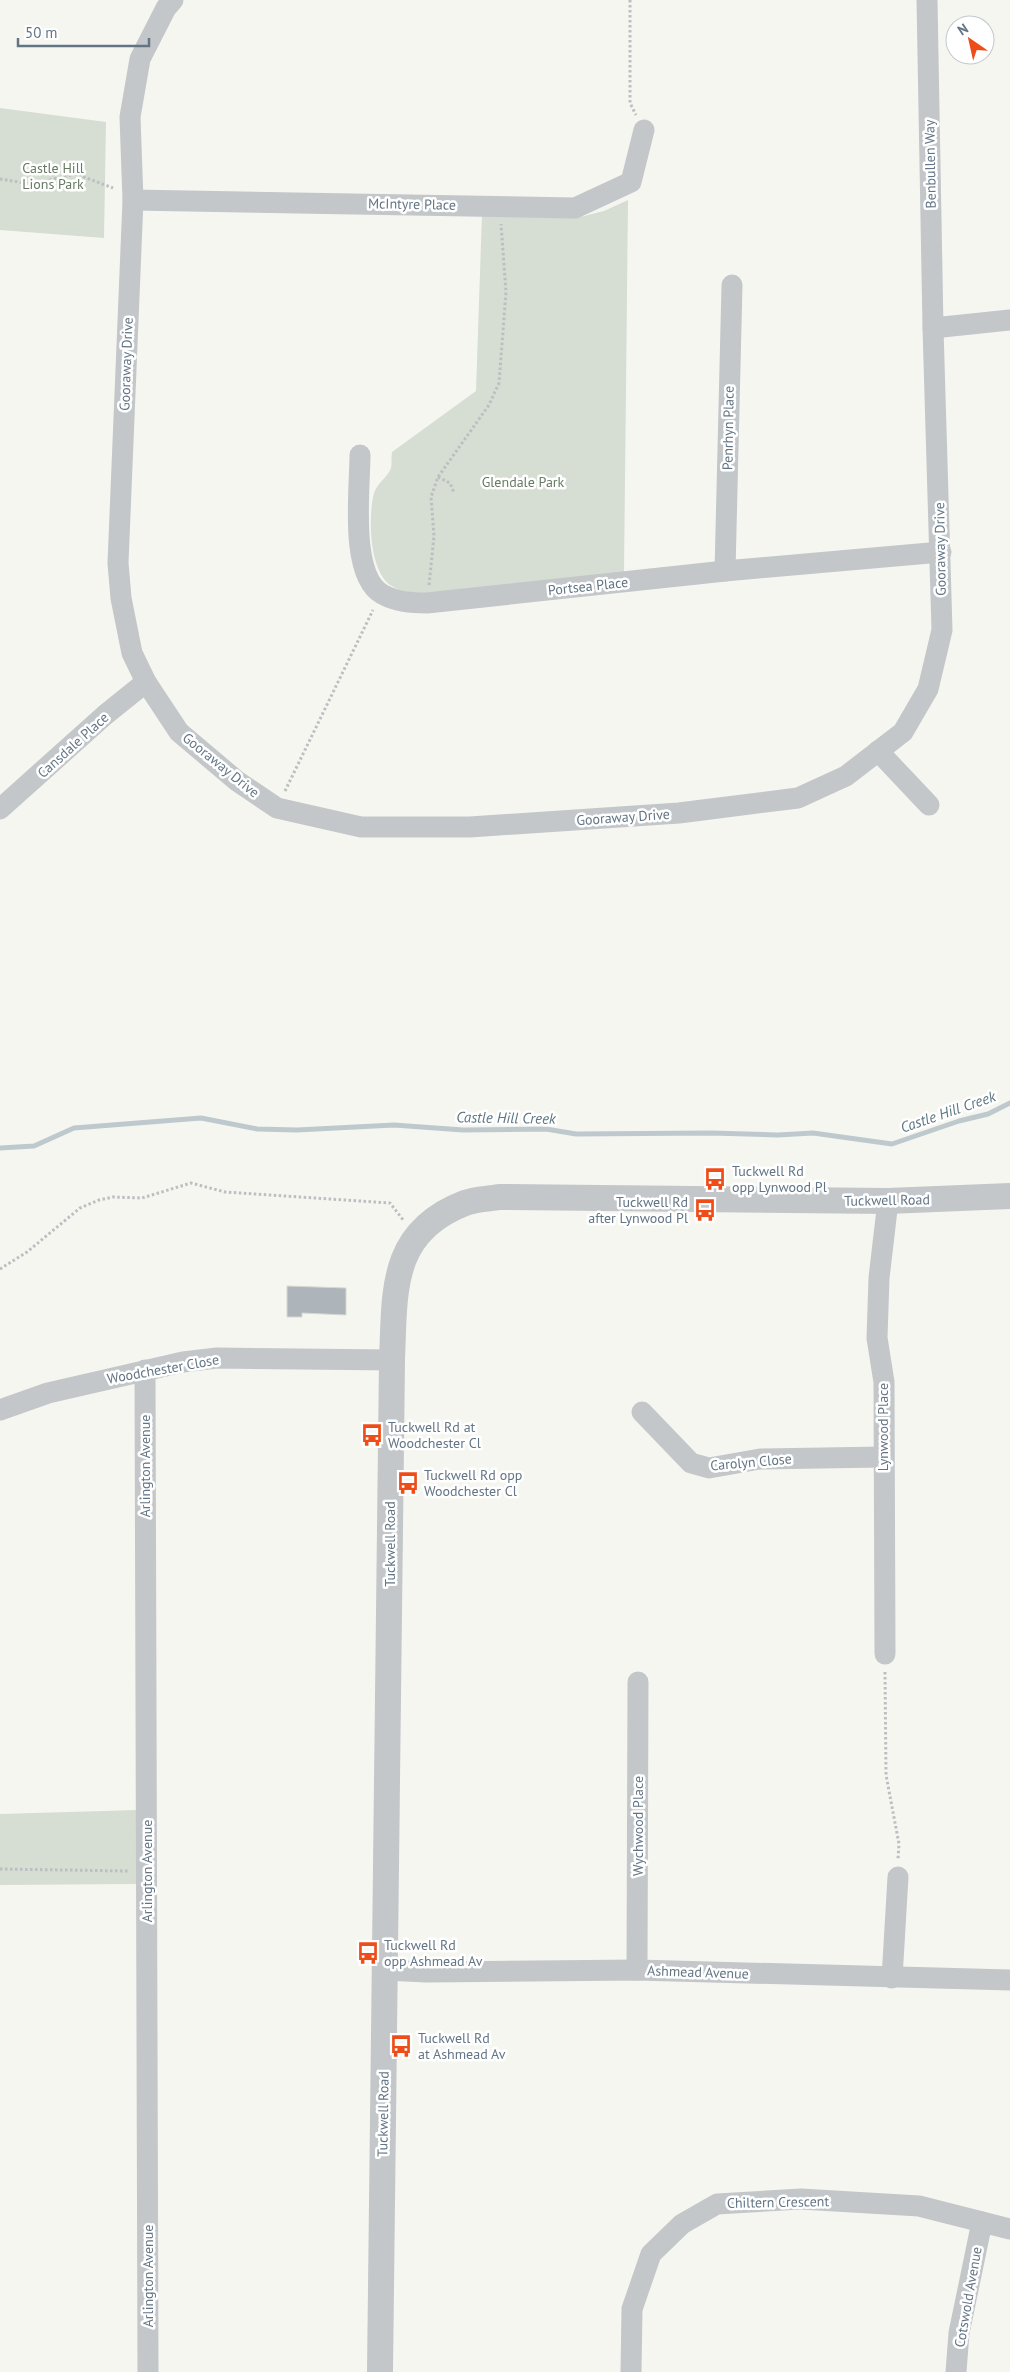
<svg xmlns="http://www.w3.org/2000/svg" width="1010" height="2372" viewBox="0 0 1010 2372" font-family="'PT Sans',sans-serif">
	<style>
		.green { fill: #d6ddd2 }
		.lines { fill: none; stroke-linecap: round; stroke-linejoin: round }
		.stream { stroke: #bec9ce; stroke-width: 5 }
		.building { fill: #adb5ba; stroke: #d7d7d4 }
		.path { stroke: #bcbfc1; stroke-width: 3; stroke-dasharray: 2.5 2.5; stroke-linecap: butt }
		.minor { stroke: #c3c7ca; stroke-width: 21 }
		.tertiary { stroke: #c3c7ca; stroke-width: 26 }
		.labels { text-anchor: middle; stroke-width: 5; stroke-linejoin: round; paint-order: stroke }
		.street-label { font-size: 14px; fill: #637585; stroke: #fff }
		.park-label { font-size: 14px; fill: #677b62; stroke: #fff }
		.poi-label { font-size: 14px; fill: #637585; stroke: #fff; text-anchor: start }
		.water-label { font-size: 15px; font-style: italic; fill: #5e7782; stroke: #fff }
	</style>
	<rect width="100%" height="100%" fill="#f6f6f1"/>
	<!-- green -->
	<g class="green">
		<polygon points="0,108 106,122 104,238 0,230"/>
		<path d="M628 200 624 574 411 595C404 592 396 589 390 585 369 569 368 517 374 493 377 483 388 477 391 468 392 464 391 457 392 452L476 391 482 213 580 217 604 211Z"/>
		<polygon points="137,1810 137,1884 0,1885 0,1814"/>
	</g>
	<g class="lines">
		<!-- stream -->
		<polyline class="stream" points="0,1148 34,1146 74,1128 201,1118 257,1129 297,1130 394,1125 463,1130 546,1129 576,1134 711,1133 778,1135 813,1133 892,1144 959,1121 988,1114 1010,1103"/>
	</g>
	<!-- building -->
	<polygon class="building" points="287,1286 346,1288 346,1315 302,1313 302,1317 287,1317"/>
	<g class="lines">
		<!-- path -->
		<g class="path">
			<polyline points="630,0 630,103 636,115"/>
			<polyline points="0,179 31,184 76,174 113,188"/>
			<polyline points="438,477 450,483 454,493"/>
			<polyline points="429,585 434,536 431,497 438,477 489,405 499,383 506,292 501,224"/>
			<polyline points="285,791 373,610"/>
			<polyline points="0,1269 27,1252 80,1208 99,1200 113,1197 142,1198 191,1183 225,1192 390,1203 404,1221"/>
			<polyline points="885,1672 886,1775 899,1844 898,1859"/>
			<polyline points="0,1869 129,1871"/>
		</g>
		<!-- minor -->
		<g class="minor">
			<polyline points="173,0 166,8 140,59 130,117 133,200 118,563 121,598 132,653 146,682 179,732 237,781 277,808 361,827 470,827 679,813 798,798 846,776 903,732 928,689 942,630 933,328 927,0"/>
			<polyline points="133,200 575,208 631,182 644,130"/>
			<polyline points="933,328 1010,320"/>
			<path d="M360 455C360 489 349 575 382 594 396 602 411 603 427 603L725 571 941 552"/>
			<polyline points="725,571 732,285"/>
			<polyline points="878,751 929,805"/>
			<polyline points="0,809 105,715 146,682"/>
			<polyline points="145,1370 148,2372"/>
			<polyline points="0,1410 48,1393 183,1362 217,1358 392,1360"/>
			<polyline points="642,1412 691,1463 709,1468 760,1459 883,1457"/>
			<polyline points="885,1654 884,1382 877,1338 879,1278 888,1201"/>
			<polyline points="385,1970 426,1972 637,1970 1010,1980"/>
			<polyline points="637,1970 638,1682"/>
			<polyline points="892,1978 898,1877"/>
			<polyline points="631,2372 632,2309 651,2254 682,2224 717,2204 801,2199 919,2206 1010,2229"/>
			<polyline points="956,2372 959,2333 982,2222"/>
		</g>
		<!-- tertiary -->
		<path class="tertiary" d="M380 2372 392 1360C395 1292 389 1232 465 1203 475 1199 488 1199 499 1197L888 1201 1010 1196"/>
	</g>
	<!-- icons -->
	<defs>
		<symbol id="bus-bare" viewBox="-9 -9 18 18"><path d="M-5-6H5V4H4V6H2V4H-2V6H-4V4H-5ZM-3.5-4V0h7V-4ZM-3.5 1.2v1.5H-2V1.2ZM2 1.2v1.5H3.5V1.2Z" fill="#ee4d19" stroke="#fff" stroke-width="2.5" paint-order="stroke"/></symbol>
	</defs>
	<g fill-rule="evenodd">
		<use href="#bus-bare" x="699" y="1163" width="32" height="32"/>
		<use href="#bus-bare" x="689" y="1194" width="32" height="32"/>
		<use href="#bus-bare" x="356" y="1419" width="32" height="32"/>
		<use href="#bus-bare" x="392" y="1467" width="32" height="32"/>
		<use href="#bus-bare" x="352" y="1937" width="32" height="32"/>
		<use href="#bus-bare" x="385" y="2030" width="32" height="32"/>
	</g>
	<g class="labels">
		<!-- street labels -->
		<g class="street-label">
			<text transform="translate(930 164) rotate(-91)" y="5">Benbullen Way</text>
			<text transform="translate(412 204) rotate(1)" y="5">McIntyre Place</text>
			<text transform="translate(126 364) rotate(-88)" y="5">Gooraway Drive</text>
			<text transform="translate(728 428) rotate(-89)" y="5">Penrhyn Place</text>
			<text transform="translate(940 549) rotate(-91)" y="5">Gooraway Drive</text>
			<text transform="translate(588 586) rotate(-6)" y="5">Portsea Place</text>
			<text transform="translate(73 745) rotate(-42)" y="5">Cansdale Place</text>
			<text transform="translate(221 765) rotate(39)" y="5">Gooraway Drive</text>
			<text transform="translate(623 817) rotate(-4)" y="5">Gooraway Drive</text>
			<text transform="translate(887 1200) rotate(-1)" y="5">Tuckwell Road</text>
			<text transform="translate(163 1369) rotate(-10)" y="5">Woodchester Close</text>
			<text transform="translate(883 1427) rotate(-90)" y="5">Lynwood Place</text>
			<text transform="translate(751 1462) rotate(-5)" y="5">Carolyn Close</text>
			<text transform="translate(145 1466) rotate(-90)" y="5">Arlington Avenue</text>
			<text transform="translate(390 1544) rotate(-90)" y="5">Tuckwell Road</text>
			<text transform="translate(638 1826) rotate(-90)" y="5">Wychwood Place</text>
			<text transform="translate(147 1871) rotate(-90)" y="5">Arlington Avenue</text>
			<text transform="translate(698 1972) rotate(2)" y="5">Ashmead Avenue</text>
			<text transform="translate(383 2114) rotate(-89)" y="5">Tuckwell Road</text>
			<text transform="translate(778 2202) rotate(-1)" y="5">Chiltern Crescent</text>
			<text transform="translate(148 2276) rotate(-90)" y="5">Arlington Avenue</text>
			<text transform="translate(968 2297) rotate(-80)" y="5">Cotswold Avenue</text>
		</g>
		<!-- park labels -->
		<g class="park-label">
			<text x="53" y="173">Castle Hill<tspan x="53" dy="16">Lions Park</tspan></text>
			<text x="523" y="487">Glendale Park</text>
		</g>
		<!-- poi labels -->
		<g class="poi-label">
			<text x="732" y="1176">Tuckwell Rd<tspan x="732" dy="16">opp Lynwood Pl</tspan></text>
			<text x="688" y="1207" text-anchor="end">Tuckwell Rd<tspan x="688" dy="16">after Lynwood Pl</tspan></text>
			<text x="388" y="1432">Tuckwell Rd at<tspan x="388" dy="16">Woodchester Cl</tspan></text>
			<text x="424" y="1480">Tuckwell Rd opp<tspan x="424" dy="16">Woodchester Cl</tspan></text>
			<text x="384" y="1950">Tuckwell Rd<tspan x="384" dy="16">opp Ashmead Av</tspan></text>
			<text x="418" y="2043">Tuckwell Rd<tspan x="418" dy="16">at Ashmead Av</tspan></text>
		</g>
		<!-- water labels -->
		<g class="water-label">
			<text transform="translate(948 1112) rotate(-19)" y="5">Castle Hill Creek</text>
			<text transform="translate(506 1118) rotate(1)" y="5">Castle Hill Creek</text>
		</g>
	</g>
	<!-- north arrow -->
	<g transform="translate(970 40) rotate(326)"><circle r="24" fill="#ffffff" stroke="#c1c8ce"/>
	<path d="M0-4L9 19L0 12L-9 19Z" fill="#ee4d19"/>
	<text y="-8" font-size="14" font-weight="bold" text-anchor="middle" fill="#637585">N</text>
	</g>
	<!-- scale -->
	<path d="M18 38v8h131v-8" fill="none" stroke="#637585" stroke-width="2.5"/>
	<text x="25" y="38" font-size="15" fill="#637585" stroke="#ffffff" stroke-width="4" paint-order="stroke">50 m</text>
</svg>
